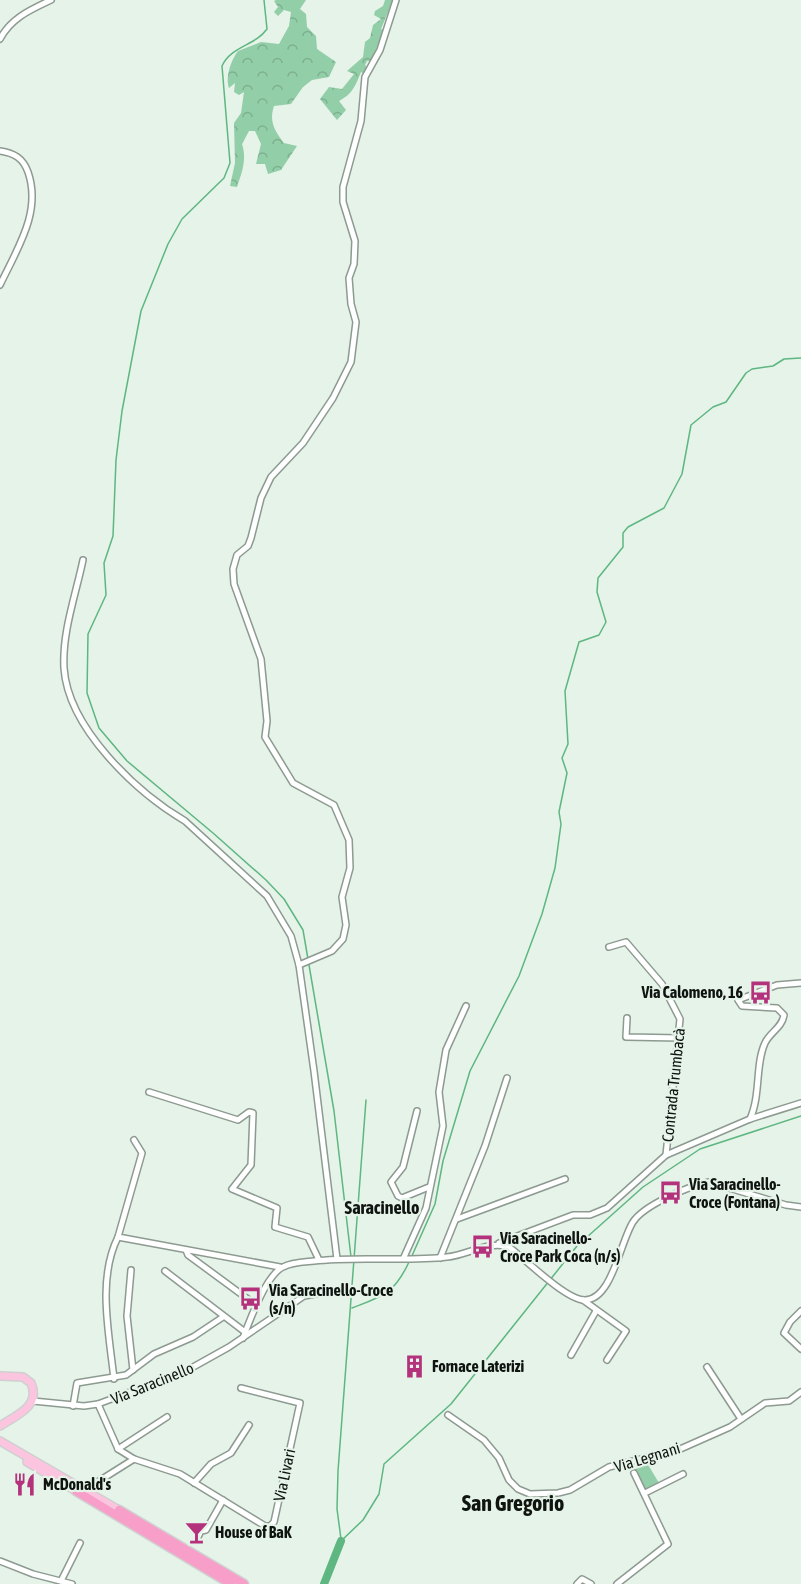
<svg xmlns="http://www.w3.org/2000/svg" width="801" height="1584" viewBox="0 0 801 1584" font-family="'Asap Condensed',sans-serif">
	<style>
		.forest { fill: url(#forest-crowns) }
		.pitch { fill: #92cea7 }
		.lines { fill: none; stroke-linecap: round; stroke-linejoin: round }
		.stream { stroke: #5eb681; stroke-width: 1.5 }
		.river { stroke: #5eb681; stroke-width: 8 }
		.minor-casing { stroke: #8d9a91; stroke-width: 8 }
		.major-casing { stroke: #cfd0cf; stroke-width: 10 }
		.highway-casing { stroke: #cfd0cf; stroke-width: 11 }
		.minor { stroke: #fff; stroke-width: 5 }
		.major { stroke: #fbc5df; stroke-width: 7 }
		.highway { stroke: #f89fc9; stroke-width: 8 }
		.labels { text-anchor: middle; stroke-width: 4.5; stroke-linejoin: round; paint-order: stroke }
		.poi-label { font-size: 16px; font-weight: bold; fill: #101411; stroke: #e5f3e9; text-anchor: start }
		.street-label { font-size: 16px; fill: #101411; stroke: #e5f3e9 }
		.neighbourhood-label { font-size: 18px; font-weight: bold; fill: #101411; stroke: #e5f3e9 }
		.district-label { font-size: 22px; font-weight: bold; fill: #101411; stroke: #e5f3e9 }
	</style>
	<defs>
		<pattern id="forest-crowns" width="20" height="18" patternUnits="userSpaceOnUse" patternTransform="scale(1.5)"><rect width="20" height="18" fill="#92cea7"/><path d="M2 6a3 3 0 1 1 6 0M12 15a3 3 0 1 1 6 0" fill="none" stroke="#7db08f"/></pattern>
	</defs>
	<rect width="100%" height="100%" fill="#e5f3e9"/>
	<!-- forest -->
	<g class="forest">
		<path d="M276 0H306L300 9 306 14 307 27 316 36 317 49 336 62 329 77 312 80 303 87 291 104 274 106C269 121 274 130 284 143L297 146 281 170 268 174 265 164H256L261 144 255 131H249L242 144C247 159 242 172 237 187L230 186 235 163 234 123 241 113 244 92 239 95 234 92 235 83 229 88C225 78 231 60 238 51L261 42 279 44 289 26 291 12 284 10 278 16 274 12 278 7 274 1Z"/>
		<path d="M385 0H393L381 29 384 30 371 61H367L365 65 367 67 364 74 361 72C355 87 352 94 339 101L346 110 337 120 320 99 329 87 342 89 354 74 347 71 363 57 365 42 370 38 373 25 381 19 374 15 375 11 383 6Z"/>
	</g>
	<!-- pitch -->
	<polygon class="pitch" points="647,1463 659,1483 645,1490 634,1470"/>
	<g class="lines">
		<!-- stream -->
		<g class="stream">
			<path d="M264 0 267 29C255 46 231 46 222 66L230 163 224 178 182 219 168 244 141 311 122 411 116 460 113 536 104 563 106 595 88 634 87 693 99 728 127 761 213 833 266 880 284 899 303 930 334 1111 351 1257"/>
			<polyline points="411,1258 435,1204 443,1161 470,1071 519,976 542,914 555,868 561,824 559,812 567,773 562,758 568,744 565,691 579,642 599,635 606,622 597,592 598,578 623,547 623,533 628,527 664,508 682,474 691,425 713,407 726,402 746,373 752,369 773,366 784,359 801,358"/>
			<path d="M352 1308C383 1296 394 1294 409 1262"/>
			<polyline points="341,1539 337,1509 338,1471 366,1100"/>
			<polyline points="341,1541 363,1520 379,1494 384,1464 451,1404 577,1246 643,1187 700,1149 801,1116"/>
		</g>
		<!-- river -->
		<polyline class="river" points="324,1584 341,1541"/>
		<defs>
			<g id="minor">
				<path d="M0 39C11 18 30 10 51 0"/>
				<path d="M0 151C14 153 23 158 28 172 42 212 17 249 0 285"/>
				<path d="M83 560C76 594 62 632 64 668 68 728 136 792 185 821L267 896 291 936 299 965 314 1071 337 1259"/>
				<polyline points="609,947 626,942 662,984 680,1019 666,1155"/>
				<polyline points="299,965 332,951 343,939 346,925 342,897 350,868 349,840 334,805 293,783 265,737 267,721 261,659 234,584 233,569 237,555 248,546 251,538 261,498 271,477 303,443 333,398 351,362 356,322 351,304 349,278 354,264 355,241 343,202 343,187 361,121 365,77 380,50 396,0"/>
				<polyline points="627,1018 626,1037 680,1038"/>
				<polyline points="149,1092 238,1120 249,1112 253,1113 251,1165 232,1189 277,1208 275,1227 308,1237 319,1260"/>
				<polyline points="417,1111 403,1167 391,1182 398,1196 402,1198 429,1187"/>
				<path d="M750 1119C761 1095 755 1064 765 1043 770 1032 782 1028 784 1015L777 1008 742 1006 738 1000 777 985 801 983"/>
				<polyline points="134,1140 142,1153 118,1237 280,1267"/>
				<polyline points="457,1219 565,1179"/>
				<polyline points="499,1243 573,1215 590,1215 607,1208 666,1155 750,1119 801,1103"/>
				<polyline points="186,1250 188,1255 256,1305"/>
				<polyline points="404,1257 426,1208 443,1126 439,1092 446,1050 466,1006"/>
				<polyline points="440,1258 485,1146 507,1078"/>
				<polyline points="131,1270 127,1316 133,1370"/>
				<polyline points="165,1271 245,1332"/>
				<polyline points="583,1300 626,1331 607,1360"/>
				<polyline points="801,1311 790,1322 784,1333 801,1349"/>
				<path d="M243 1338C250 1320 266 1275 283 1267 292 1262 304 1262 314 1261 358 1256 403 1262 447 1257 468 1255 489 1240 509 1247 525 1259 565 1299 584 1300 612 1301 620 1242 633 1222 644 1205 689 1186 709 1182L786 1205 801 1207"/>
				<polyline points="571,1355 596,1311"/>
				<polyline points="707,1367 741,1419"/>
				<path d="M114 1379C109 1333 97 1279 118 1237"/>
				<polyline points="33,1401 84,1406 98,1404 186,1371 229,1347 304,1296 338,1290"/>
				<polyline points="98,1404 118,1449"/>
				<polyline points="73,1406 77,1383 126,1375 154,1354 193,1337 223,1317"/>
				<polyline points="448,1415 484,1440 499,1458 509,1480 518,1489 530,1494 558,1493 570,1490 609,1467 678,1450 730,1427 765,1403 789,1401 801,1392"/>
				<polyline points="134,1459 118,1449 167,1417"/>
				<polyline points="194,1483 211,1464 231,1453 249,1425"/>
				<polyline points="88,1492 91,1486 134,1459 180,1474 265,1526 270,1526 274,1522 300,1403 241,1388"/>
				<polyline points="645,1493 683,1474"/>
				<polyline points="198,1537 201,1531 206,1530 223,1500"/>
				<polyline points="0,1561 33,1574 72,1584"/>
				<polyline points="61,1581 80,1543"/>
				<polyline points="577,1584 582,1579 591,1584"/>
				<polyline points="617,1584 668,1544 634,1473"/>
			</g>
			<g id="major">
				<path d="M0 1376 23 1377 31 1383C41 1406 17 1415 0 1426"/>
				<polyline points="0,1441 119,1510"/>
				<polyline points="27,1462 76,1491"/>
			</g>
			<g id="highway">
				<polyline points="76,1491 231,1584"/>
				<polyline points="119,1510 244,1584"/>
			</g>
		</defs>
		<!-- minor casing -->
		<use href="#minor" class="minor-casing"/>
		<!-- major casing -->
		<use href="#major" class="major-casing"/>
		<!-- highway casing -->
		<use href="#highway" class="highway-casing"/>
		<!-- minor -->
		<use href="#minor" class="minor"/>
		<!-- major -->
		<use href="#major" class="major"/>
		<!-- highway -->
		<use href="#highway" class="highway"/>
	</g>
	<!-- icons -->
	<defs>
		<symbol id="bus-bare" viewBox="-9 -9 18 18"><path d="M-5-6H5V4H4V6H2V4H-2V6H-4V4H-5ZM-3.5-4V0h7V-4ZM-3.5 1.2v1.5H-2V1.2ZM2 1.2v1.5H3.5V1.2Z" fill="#b4327c" stroke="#e5f3e9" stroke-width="2.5" paint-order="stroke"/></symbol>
		<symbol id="building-bare" viewBox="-9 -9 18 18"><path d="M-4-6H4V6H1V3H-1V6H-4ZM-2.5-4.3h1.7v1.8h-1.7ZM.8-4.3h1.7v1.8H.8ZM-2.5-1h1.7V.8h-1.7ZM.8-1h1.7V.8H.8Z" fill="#b4327c" stroke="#e5f3e9" stroke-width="2.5" paint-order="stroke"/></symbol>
		<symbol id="restaurant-bare" viewBox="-9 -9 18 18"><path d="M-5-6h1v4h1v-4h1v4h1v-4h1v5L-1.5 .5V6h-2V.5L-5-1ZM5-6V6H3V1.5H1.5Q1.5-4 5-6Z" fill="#b4327c" stroke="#e5f3e9" stroke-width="2.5" paint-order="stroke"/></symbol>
		<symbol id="bar-bare" viewBox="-9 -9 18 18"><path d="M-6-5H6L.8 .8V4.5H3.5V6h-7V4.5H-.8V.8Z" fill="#b4327c" stroke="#e5f3e9" stroke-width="2.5" paint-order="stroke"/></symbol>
	</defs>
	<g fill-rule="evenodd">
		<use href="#bus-bare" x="744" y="976" width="33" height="33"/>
		<use href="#bus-bare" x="654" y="1176" width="33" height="33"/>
		<use href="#bus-bare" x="466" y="1230" width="33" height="33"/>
		<use href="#bus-bare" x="234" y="1282" width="33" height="33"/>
		<use href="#building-bare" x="398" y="1350" width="33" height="33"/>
		<use href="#restaurant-bare" x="8" y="1468" width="33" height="33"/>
		<use href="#bar-bare" x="180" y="1516" width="33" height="33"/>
	</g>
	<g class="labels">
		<!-- poi labels -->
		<g class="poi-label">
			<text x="743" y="998" text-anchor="end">Via Calomeno, 16</text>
			<text x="689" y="1190">Via Saracinello-<tspan x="689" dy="18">Croce (Fontana)</tspan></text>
			<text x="500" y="1244">Via Saracinello-<tspan x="500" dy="18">Croce Park Coca (n/s)</tspan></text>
			<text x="269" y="1296">Via Saracinello-Croce<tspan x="269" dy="18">(s/n)</tspan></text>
			<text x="432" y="1372">Fornace Laterizi</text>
			<text x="43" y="1490">McDonald's</text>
			<text x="215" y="1538">House of BaK</text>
		</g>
		<!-- street labels -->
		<g class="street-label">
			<text transform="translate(673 1085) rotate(-84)" y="6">Contrada Trumbacà</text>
			<text transform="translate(152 1383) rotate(-22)" y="6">Via Saracinello</text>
			<text transform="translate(647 1457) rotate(-17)" y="6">Via Legnani</text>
			<text transform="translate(284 1475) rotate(-78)" y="6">Via Livari</text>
		</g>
		<!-- neighbourhood labels -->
		<g class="neighbourhood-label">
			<text x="382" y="1214">Saracinello</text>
		</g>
		<!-- district labels -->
		<g class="district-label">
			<text x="513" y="1511">San Gregorio</text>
		</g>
	</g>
</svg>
